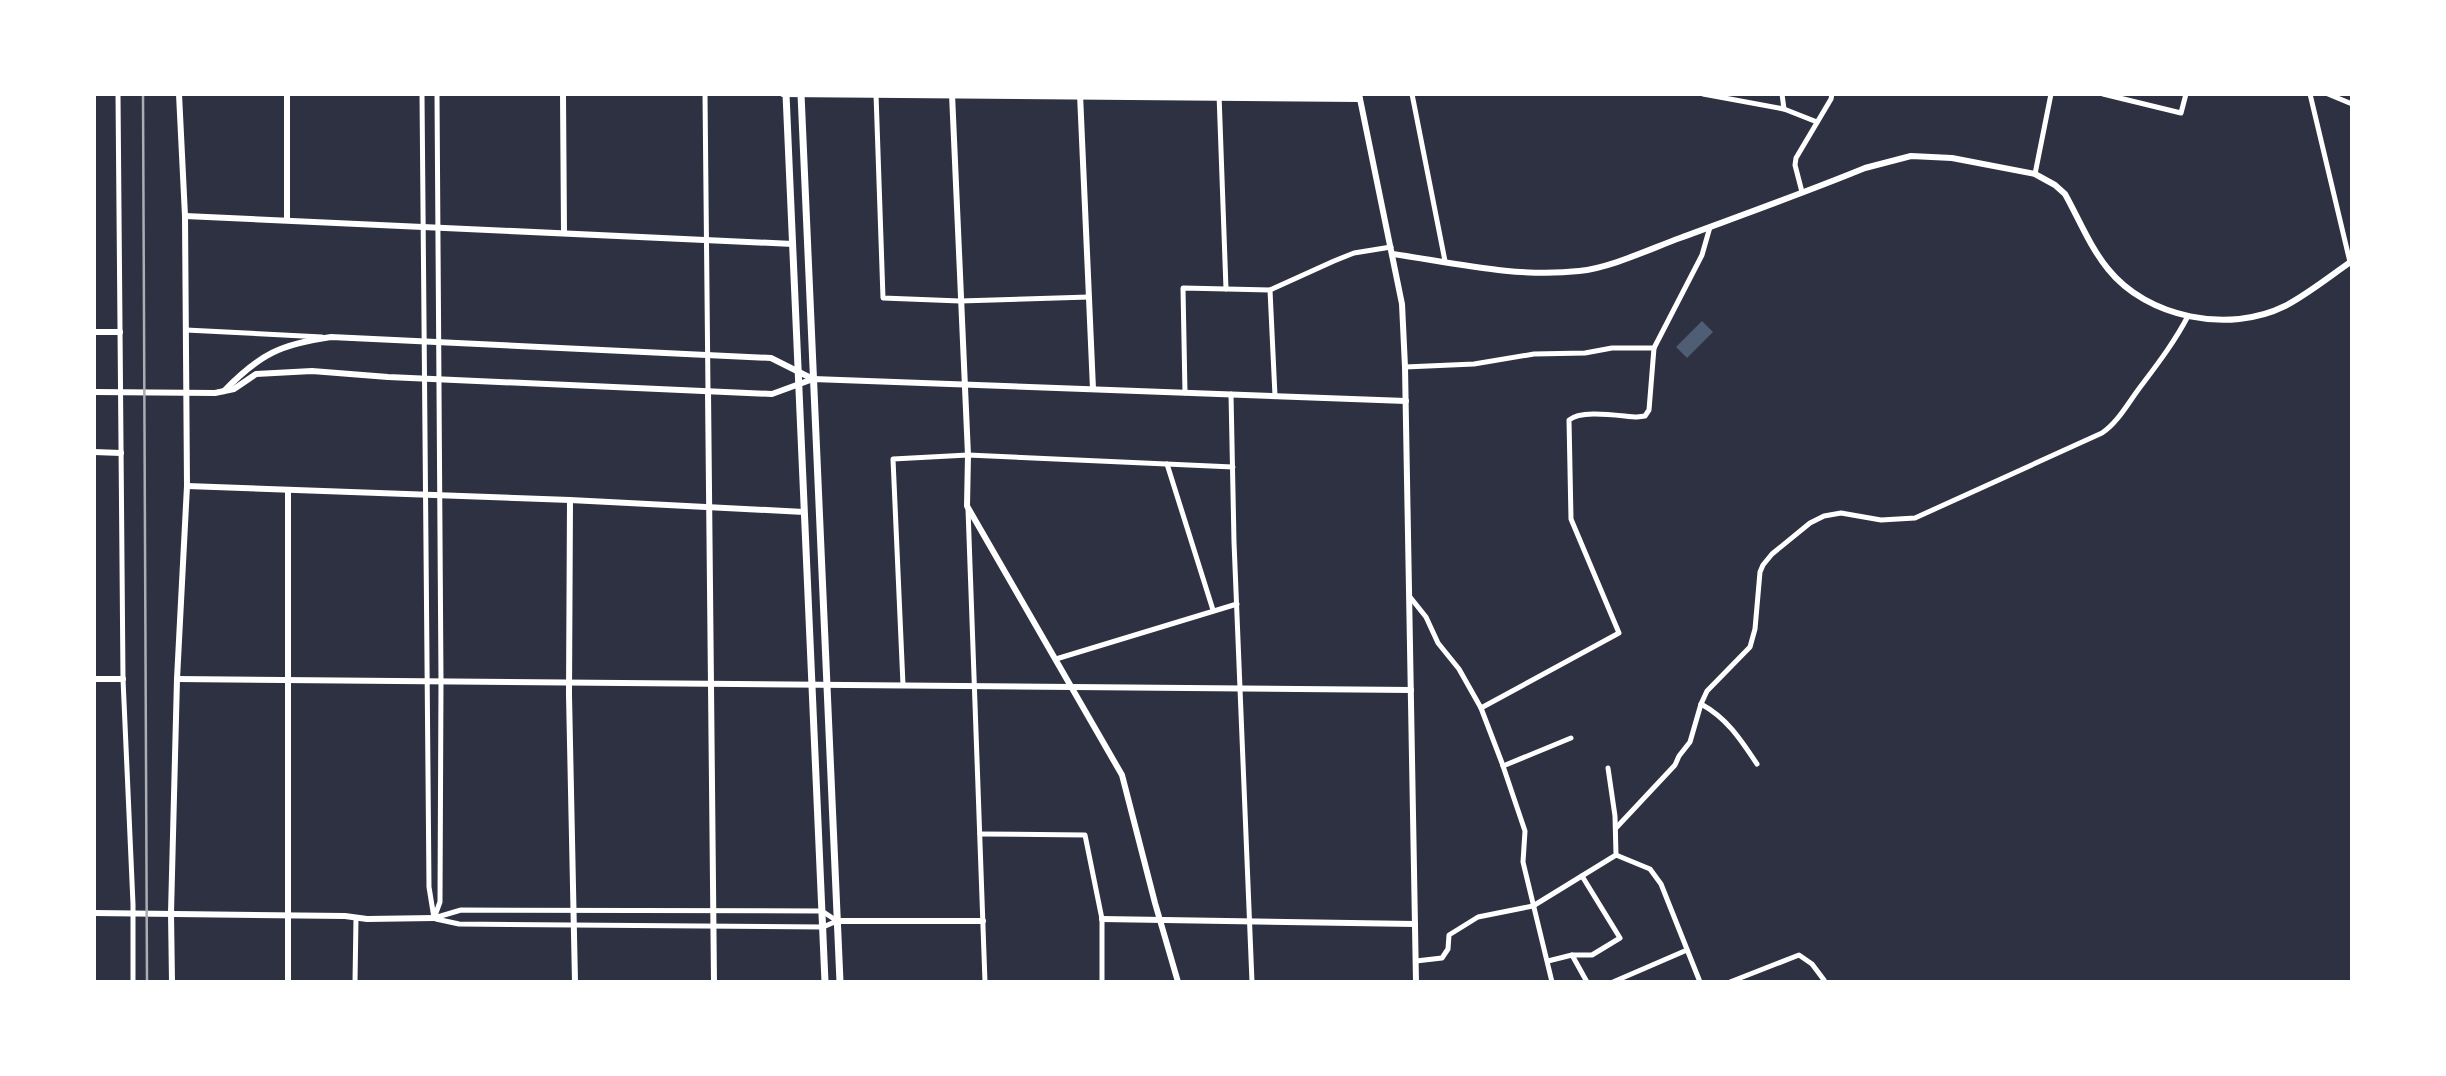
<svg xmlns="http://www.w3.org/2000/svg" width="2446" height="1076" viewBox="0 0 2446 1076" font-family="Manrope,sans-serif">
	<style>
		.water { fill: #4f5d75 }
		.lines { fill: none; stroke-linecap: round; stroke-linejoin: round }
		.minor { stroke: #fff; stroke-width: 5 }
		.tertiary { stroke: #fff; stroke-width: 6 }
		.secondary { stroke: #fff; stroke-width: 7 }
		.rail { stroke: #abadb3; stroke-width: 2.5 }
	</style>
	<rect width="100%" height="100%" fill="#2d3142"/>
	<!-- water -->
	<polygon class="water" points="1702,321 1713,332 1687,358 1676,347"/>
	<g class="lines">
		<!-- minor -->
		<g class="minor">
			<polyline points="118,94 123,679 133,904 133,982"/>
			<polyline points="422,94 429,887 434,918"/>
			<polyline points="705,94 708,391"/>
			<polyline points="876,94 883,298 960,301 1089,297"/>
			<polyline points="1219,94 1226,289"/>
			<polyline points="1412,94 1445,261"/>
			<polyline points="1703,94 1784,109 1817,122"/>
			<polyline points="1782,94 1784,109"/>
			<polyline points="2103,94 2181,113 2186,94"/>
			<polyline points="2310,94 2350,262"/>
			<polyline points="2328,94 2352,104"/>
			<polyline points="2035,174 2051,94"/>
			<polyline points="1802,192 1795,165 1796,158 1831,99 1832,94"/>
			<polyline points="1270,290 1334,261 1354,253 1391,247"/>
			<polyline points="186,330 322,337"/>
			<polyline points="1405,367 1474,364 1534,354 1585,353 1612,348 1654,348"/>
			<polyline points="1185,393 1183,288 1270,290 1275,396"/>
			<polyline points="1231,394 1234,542 1252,982"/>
			<polyline points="1167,464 1213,610"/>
			<polyline points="968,509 985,982"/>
			<polyline points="1410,597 1426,617 1438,643 1459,669 1481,708 1502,763 1525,831 1523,862 1552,982"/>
			<polyline points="1056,659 1237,604"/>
			<polyline points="903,685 893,459 968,455 1233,467"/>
			<path d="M1701 704C1727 718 1741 740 1757 764"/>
			<path d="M1481 708 1619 633 1571 519 1569 420C1581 409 1620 416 1637 417L1645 416 1649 410 1654 348 1702 255 1710 227"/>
			<polyline points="1503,766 1571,738"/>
			<path d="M1616 828 1675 765 1679 756 1690 742 1701 704 1707 691 1750 647 1755 629 1760 572 1763 565 1772 554 1810 523 1824 516 1841 513 1881 520 1915 518 2102 433C2117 423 2127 405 2138 390 2156 366 2174 343 2188 316"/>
			<polyline points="980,834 1085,835 1102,919 1102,982"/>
			<polyline points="1616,855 1650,869 1661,884 1700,982"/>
			<polyline points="434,918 440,902 441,681 437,94"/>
			<polyline points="434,918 461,910 822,911 837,921"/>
			<polyline points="436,919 459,924 823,927 837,921"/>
			<polyline points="1572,955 1587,982"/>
			<polyline points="1416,961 1442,958 1448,949 1449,935 1478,917 1533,906 1616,855 1615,816 1608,768"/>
			<polyline points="1548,961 1572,955 1592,955 1620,938 1582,876"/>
			<polyline points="355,982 356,918"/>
			<polyline points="1613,982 1687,950"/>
			<polyline points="1730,982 1799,955 1812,964 1824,980"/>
		</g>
		<!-- tertiary -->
		<g class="tertiary">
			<polyline points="563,94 564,233"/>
			<polyline points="783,94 1360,99"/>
			<polyline points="952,94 968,455 967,506 1122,775 1155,903 1178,982"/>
			<polyline points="1080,94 1093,389"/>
			<polyline points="1359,94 1402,304 1405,367 1416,982"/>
			<polyline points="185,216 793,244"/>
			<polyline points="287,220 287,94"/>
			<path d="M1393 254C1454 263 1517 278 1579 271 1610 268 1650 249 1680 238 1742 215 1804 193 1865 168L1911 156 1952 158 2035 174 2055 185 2065 194C2079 219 2090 247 2108 269 2147 318 2229 334 2285 306 2308 294 2330 276 2352 261"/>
			<polyline points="94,332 120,332"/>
			<path d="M224 391C260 354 281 344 331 337L771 358 813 379"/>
			<polyline points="708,391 714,982"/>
			<polyline points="94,392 215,393 234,389 256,374 312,371 388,377 772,394 813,379 1406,401"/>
			<polyline points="94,452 121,453"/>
			<polyline points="187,486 570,500 804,512"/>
			<polyline points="288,490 288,982"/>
			<polyline points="570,500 569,695 575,982"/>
			<polyline points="94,679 123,679"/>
			<polyline points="177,679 1411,690"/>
			<polyline points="94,913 345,916 367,919 434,918"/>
			<polyline points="1102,919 1415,924"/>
			<polyline points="837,921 983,921"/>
			<polyline points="172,982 171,913 177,679 187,486 185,216 179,94"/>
		</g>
		<!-- secondary -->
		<g class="secondary">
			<polyline points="786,94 825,982"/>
			<polyline points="801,94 840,982"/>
		</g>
		<!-- rail -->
		<polyline class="rail" points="143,94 147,982"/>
	</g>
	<!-- border -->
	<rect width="2446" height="1076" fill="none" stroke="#ffffff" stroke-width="192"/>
</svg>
